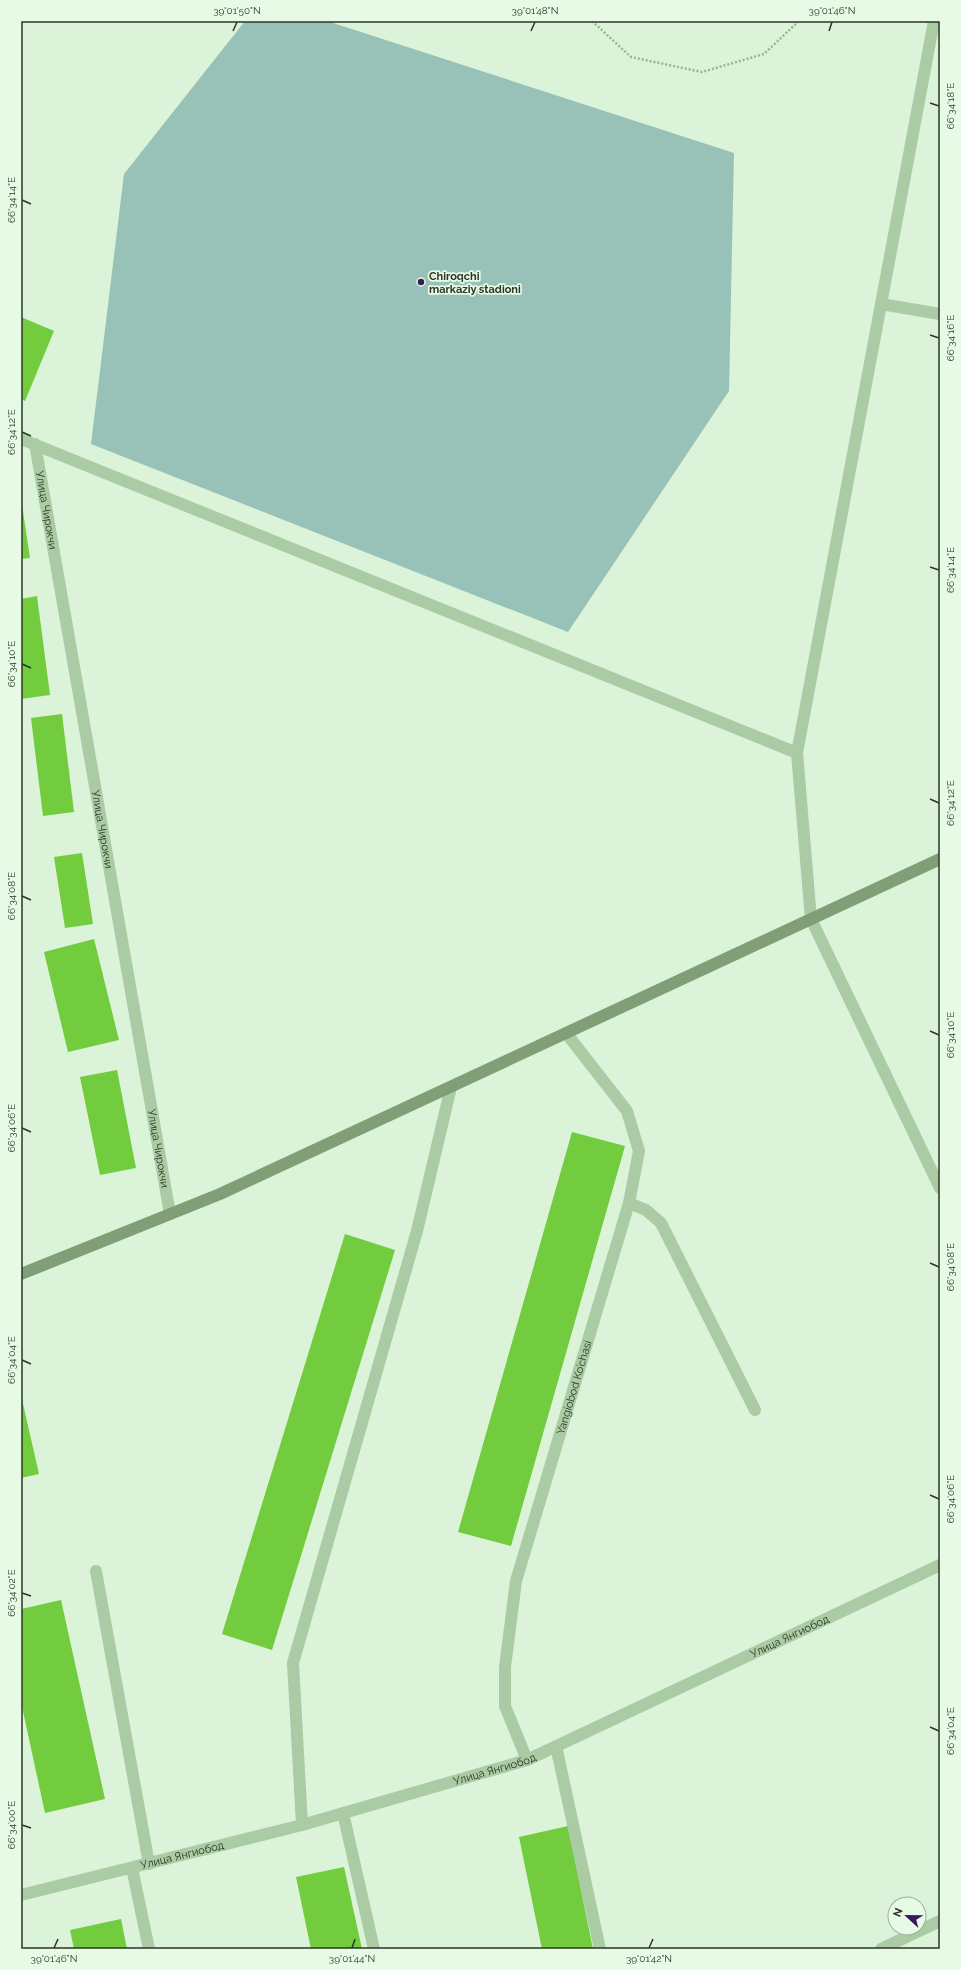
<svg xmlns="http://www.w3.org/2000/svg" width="961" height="1970" viewBox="0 0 961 1970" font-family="Raleway,sans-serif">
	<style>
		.green { fill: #98c2b7 }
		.building { fill: #72cc3d }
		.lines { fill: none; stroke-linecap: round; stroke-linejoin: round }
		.path { stroke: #96b78e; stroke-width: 2.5; stroke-dasharray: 2 2; stroke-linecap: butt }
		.lane { stroke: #aacba4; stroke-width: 12 }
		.street { stroke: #aacba4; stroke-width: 12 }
		.secondary { stroke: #809f76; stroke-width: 12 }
		.ticks { fill: none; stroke: #2b3626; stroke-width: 1.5 }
		.poi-dot { fill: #371a5a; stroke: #e7fae5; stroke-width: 1.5 }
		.labels { text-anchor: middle; stroke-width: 3.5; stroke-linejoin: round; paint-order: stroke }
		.poi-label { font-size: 11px; font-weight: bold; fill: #2b3626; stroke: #e7fae5; text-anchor: start }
		.street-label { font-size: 11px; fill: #2b3626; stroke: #e7fae5 }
		.neatline { fill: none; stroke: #2b3626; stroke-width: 1.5 }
		.ticks-label { font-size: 10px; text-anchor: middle; fill: #2b3626 }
	</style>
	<rect width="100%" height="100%" fill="#dbf3d9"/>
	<!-- green -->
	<polygon class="green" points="245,21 327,21 734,153 729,391 568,632 91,444 124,174"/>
	<!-- building -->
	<g class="building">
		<polygon points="21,317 54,331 25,401 21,399"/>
		<polygon points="21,498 30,558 21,559"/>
		<polygon points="37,596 50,695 21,699 21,599"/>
		<polygon points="62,714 74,812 43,816 31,718"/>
		<polygon points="82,853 93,924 65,928 54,857"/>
		<polygon points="94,939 119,1040 68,1052 44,952"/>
		<polygon points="117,1070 136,1168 100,1175 80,1077"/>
		<polygon points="572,1132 625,1146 511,1546 458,1532"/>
		<polygon points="345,1234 395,1250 272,1650 222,1634"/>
		<polygon points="21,1395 39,1474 21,1478"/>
		<polygon points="61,1600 105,1799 45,1813 21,1702 21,1609"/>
		<polygon points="568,1826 593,1949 542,1949 519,1837"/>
		<polygon points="344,1867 362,1949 311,1949 296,1877"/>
		<polygon points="121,1919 127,1949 74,1949 70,1930"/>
	</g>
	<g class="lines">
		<!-- path -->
		<polyline class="path" points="592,21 631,57 702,72 764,54 799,21"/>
		<!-- lane -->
		<g class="lane">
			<polyline points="629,1203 646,1210 661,1223 755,1410"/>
			<polyline points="96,1571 149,1864"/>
			<polyline points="556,1746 600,1949"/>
			<path id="s1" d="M527 1760 505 1706V1667L516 1581 629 1203 639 1151 627 1111 566 1033"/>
			<polyline points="343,1813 374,1949"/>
			<polyline points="302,1825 293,1663 417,1231 451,1087"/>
			<polyline points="132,1868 149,1949"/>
		</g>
		<!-- street -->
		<g class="street">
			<polyline points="934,21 797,753 811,919 940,1188"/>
			<polyline points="881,304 940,314"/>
			<polyline points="21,439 797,753"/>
			<path id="s2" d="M35 444 170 1214"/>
			<path id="s3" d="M21 1895 302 1825 527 1760 940 1565"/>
			<polyline points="881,1949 940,1921"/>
		</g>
		<!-- secondary -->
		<polyline class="secondary" points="21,1274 220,1194 940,859"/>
	</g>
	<!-- ticks -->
	<path class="ticks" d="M233 31 237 22M531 31 535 22M829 31 832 22M930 103 939 106M22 200 31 204M930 335 939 338M22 432 31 436M930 567 939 570M22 664 31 668M930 799 939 803M22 896 31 900M930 1031 939 1035M22 1128 31 1132M930 1263 939 1267M22 1360 31 1364M930 1495 939 1499M22 1593 31 1596M930 1727 939 1731M22 1825 31 1828M54 1948 58 1939M352 1948 355 1939M649 1948 653 1939"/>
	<!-- markers -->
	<circle class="poi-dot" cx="421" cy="282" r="4"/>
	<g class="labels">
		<!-- poi labels -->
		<g class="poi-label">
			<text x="429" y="280">Chiroqchi<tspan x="429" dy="13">markaziy stadioni</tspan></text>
		</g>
		<!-- street labels -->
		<g class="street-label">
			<text dy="4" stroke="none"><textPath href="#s2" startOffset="67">Улица Чирокчи</textPath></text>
			<text dy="4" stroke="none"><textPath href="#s2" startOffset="391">Улица Чирокчи</textPath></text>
			<text dy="4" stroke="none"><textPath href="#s2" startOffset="715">Улица Чирокчи</textPath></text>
			<text dy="4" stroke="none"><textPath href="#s1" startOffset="386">Yangiobod Ko’chasi</textPath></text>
			<text dy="4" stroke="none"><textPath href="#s3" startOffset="814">Улица Янгиобод</textPath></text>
			<text dy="4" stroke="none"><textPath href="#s3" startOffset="490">Улица Янгиобод</textPath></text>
			<text dy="4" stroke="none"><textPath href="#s3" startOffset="166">Улица Янгиобод</textPath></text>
		</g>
	</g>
	<!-- border -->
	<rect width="961" height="1970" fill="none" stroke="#e7fae5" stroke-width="44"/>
	<!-- north arrow -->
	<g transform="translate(907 1916) rotate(292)"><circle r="19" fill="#e7fae5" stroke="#9cac99"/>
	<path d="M0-3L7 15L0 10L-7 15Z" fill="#371a5a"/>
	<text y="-6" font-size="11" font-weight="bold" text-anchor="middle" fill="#2b3626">N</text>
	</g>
	<rect x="22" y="22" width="917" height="1926" class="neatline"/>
	<g class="ticks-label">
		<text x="237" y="14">39°01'50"N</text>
		<text x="535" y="14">39°01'48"N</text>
		<text x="832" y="14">39°01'46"N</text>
		<text transform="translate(950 106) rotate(-90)" y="4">66°34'18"E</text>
		<text transform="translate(11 200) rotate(-90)" y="4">66°34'14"E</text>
		<text transform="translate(950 338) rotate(-90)" y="4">66°34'16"E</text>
		<text transform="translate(11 432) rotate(-90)" y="4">66°34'12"E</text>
		<text transform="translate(950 570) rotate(-90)" y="4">66°34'14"E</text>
		<text transform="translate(11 664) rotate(-90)" y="4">66°34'10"E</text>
		<text transform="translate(950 803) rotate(-90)" y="4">66°34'12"E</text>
		<text transform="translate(11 896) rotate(-90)" y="4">66°34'08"E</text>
		<text transform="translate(950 1035) rotate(-90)" y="4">66°34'10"E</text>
		<text transform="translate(11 1128) rotate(-90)" y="4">66°34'06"E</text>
		<text transform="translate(950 1267) rotate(-90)" y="4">66°34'08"E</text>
		<text transform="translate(11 1360) rotate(-90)" y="4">66°34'04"E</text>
		<text transform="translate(950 1499) rotate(-90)" y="4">66°34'06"E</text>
		<text transform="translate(11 1593) rotate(-90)" y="4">66°34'02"E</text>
		<text transform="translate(950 1731) rotate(-90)" y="4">66°34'04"E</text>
		<text transform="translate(11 1825) rotate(-90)" y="4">66°34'00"E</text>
		<text x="54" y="1962">39°01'46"N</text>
		<text x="352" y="1962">39°01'44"N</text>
		<text x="649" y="1962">39°01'42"N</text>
	</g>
</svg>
